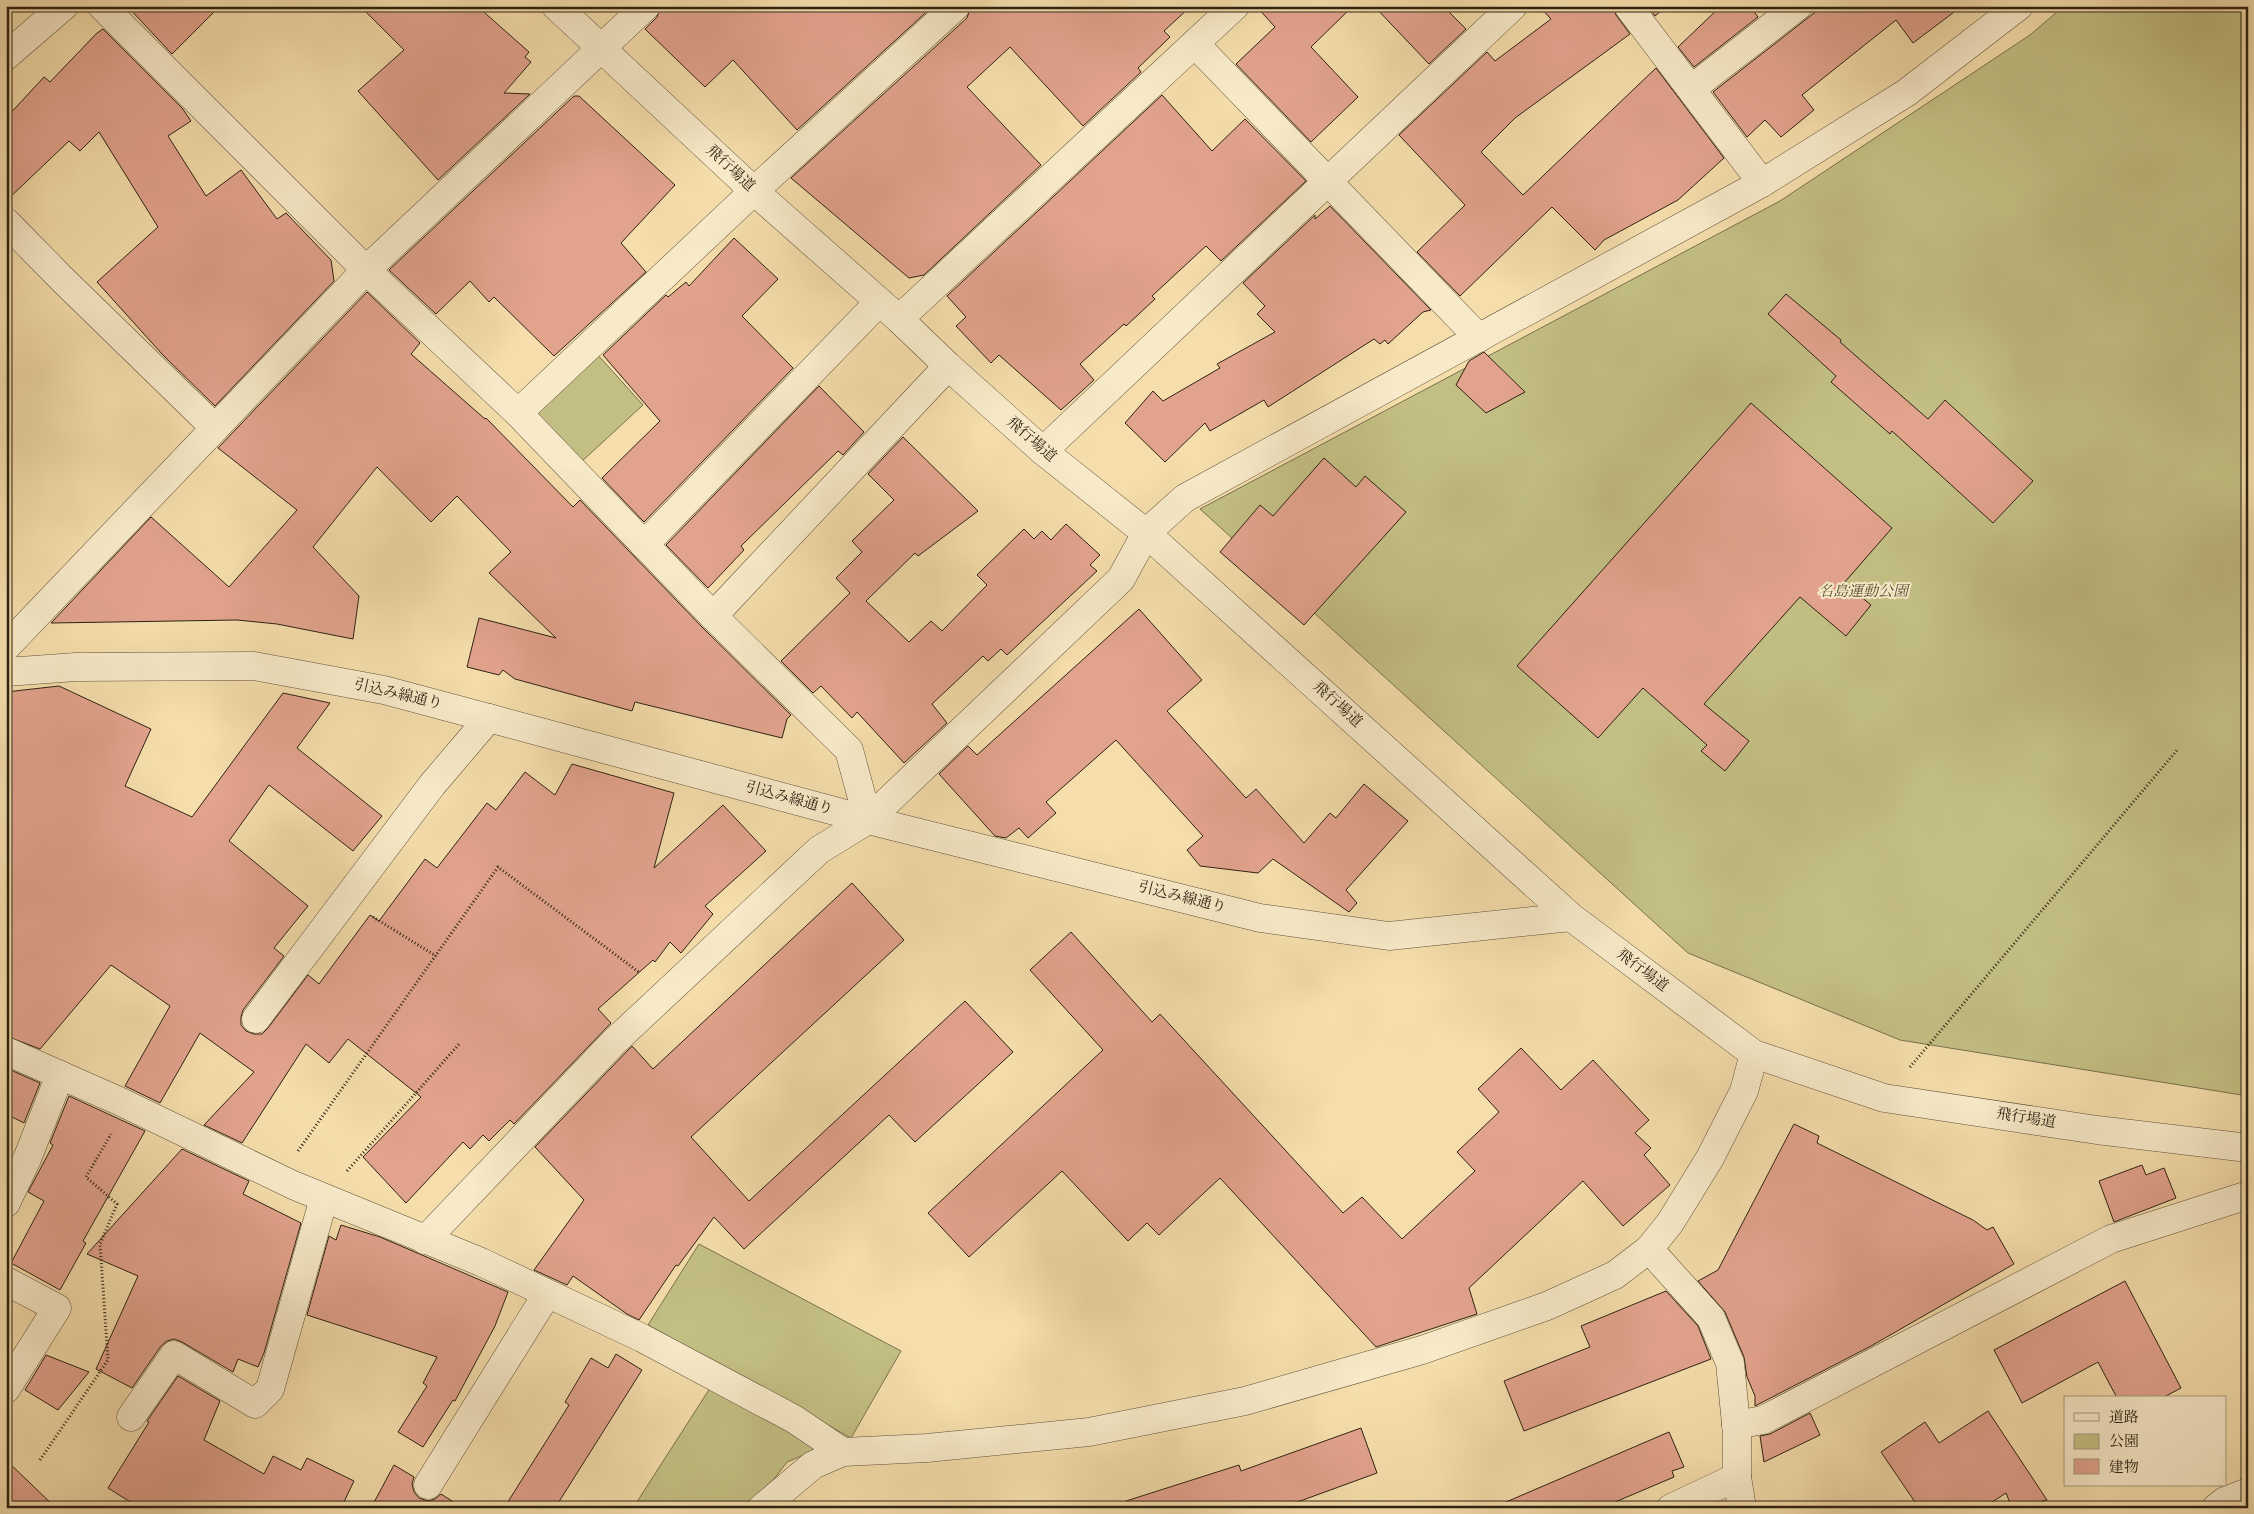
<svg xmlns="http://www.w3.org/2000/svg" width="2254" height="1514" font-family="'Old Standard TT','Noto Serif JP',serif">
<rect width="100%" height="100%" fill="#f5deac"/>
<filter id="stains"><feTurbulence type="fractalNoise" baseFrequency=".004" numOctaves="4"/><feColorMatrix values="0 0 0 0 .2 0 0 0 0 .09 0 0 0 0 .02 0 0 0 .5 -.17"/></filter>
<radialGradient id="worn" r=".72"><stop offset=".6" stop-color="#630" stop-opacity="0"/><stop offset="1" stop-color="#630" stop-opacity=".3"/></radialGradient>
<!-- green -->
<g fill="#c3bf84" stroke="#78704c">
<path d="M 2064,6 L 2248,6 L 2248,1096 L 1900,1040 L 1688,953 L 1200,509 L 1780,201 L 2030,35 Z"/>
<path d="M 597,354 L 643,405 L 579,464 L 532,414 Z"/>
<path d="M 699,1244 L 901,1351 L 851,1438 L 648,1325 Z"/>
<path d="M 714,1382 L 825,1446 L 787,1462 L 752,1508 L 633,1508 Z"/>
</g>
<!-- building -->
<g fill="#e2a38d" stroke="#2e2213">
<path d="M 127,6 L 220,6 L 172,54 Z"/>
<path d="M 360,6 L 477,6 L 529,52 L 525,57 L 531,62 L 504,93 L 530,94 L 438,180 L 358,91 L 404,50 Z"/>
<path d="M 661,6 L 933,6 L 797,130 L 733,60 L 705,87 L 645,29 L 657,17 Z"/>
<path d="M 971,6 L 1191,6 L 1164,31 L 1170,37 L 1138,68 L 1141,72 L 1083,126 L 1010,47 L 967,87 L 1041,165 L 924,275 L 909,278 L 791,178 L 967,18 Z"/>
<path d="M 1256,6 L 1353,6 L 1311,47 L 1358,97 L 1311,142 L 1236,64 L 1275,27 Z"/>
<path d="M 1374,6 L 1443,6 L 1466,29 L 1429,64 Z"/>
<path d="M 1539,6 L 1613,6 L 1616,15 L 1630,34 L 1515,118 L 1481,152 L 1523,195 L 1656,68 L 1724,158 L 1678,200 L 1604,240 L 1595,250 L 1552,207 L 1460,296 L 1417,252 L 1465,205 L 1399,135 L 1487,52 L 1495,61 L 1551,19 Z"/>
<path d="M 1648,6 L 1667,6 L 1655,16 Z"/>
<path d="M 1721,6 L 1750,6 L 1758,17 L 1694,67 L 1678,47 Z"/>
<path d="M 1823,6 L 1962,6 L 1913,43 L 1896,20 L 1802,95 L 1814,110 L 1781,137 L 1765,120 L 1747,137 L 1713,92 Z"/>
<path d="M 103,29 L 182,108 L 191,121 L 168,136 L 206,196 L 241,170 L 277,219 L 286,213 L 331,260 L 334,281 L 215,406 L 162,354 L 97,282 L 158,227 L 99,132 L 80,151 L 69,141 L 6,201 L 6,118 L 44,77 L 50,82 L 97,33 Z"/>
<path d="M 1162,95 L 1212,151 L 1245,119 L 1306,181 L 1221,261 L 1206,246 L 1152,296 L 1155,299 L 1126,326 L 1124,324 L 1080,364 L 1094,380 L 1061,410 L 999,355 L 991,363 L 956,326 L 966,317 L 947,296 Z"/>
<path d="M 574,96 L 579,96 L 675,185 L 621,243 L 646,272 L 554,356 L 494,297 L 489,302 L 470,281 L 436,314 L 389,270 Z"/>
<path d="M 1330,206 L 1431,310 L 1423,312 L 1388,344 L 1385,340 L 1380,344 L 1374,339 L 1268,407 L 1264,400 L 1210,431 L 1205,423 L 1165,462 L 1125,423 L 1153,391 L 1163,401 L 1220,368 L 1217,364 L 1275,332 L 1257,314 L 1265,306 L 1243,283 L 1315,215 L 1315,219 Z"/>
<path d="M 734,238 L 778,279 L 742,316 L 793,368 L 644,522 L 602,478 L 660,421 L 603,355 L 666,295 L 668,297 L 686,282 L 689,286 Z"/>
<path d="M 367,292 L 420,343 L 411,354 L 485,419 L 486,418 L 573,507 L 580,500 L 702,627 L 791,715 L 787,719 L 782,738 L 635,702 L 632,711 L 515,679 L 503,670 L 499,675 L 467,667 L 479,618 L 556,638 L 489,573 L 511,552 L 457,496 L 431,522 L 377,467 L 313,547 L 359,596 L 353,639 L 277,624 L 237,620 L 51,623 L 151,517 L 229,587 L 297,510 L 218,448 Z"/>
<path d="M 1786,294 L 1841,340 L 1840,342 L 1928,419 L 1945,400 L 2033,481 L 1993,523 L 1892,431 L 1890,434 L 1831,382 L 1836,376 L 1768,314 Z"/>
<path d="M 1484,352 L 1525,392 L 1486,413 L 1456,385 L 1469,361 Z"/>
<path d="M 819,386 L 864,432 L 843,455 L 838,451 L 741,546 L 744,550 L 708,588 L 666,545 Z"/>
<path d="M 1751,403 L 1892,528 L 1844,583 L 1871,605 L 1846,636 L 1800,597 L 1704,704 L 1749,741 L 1725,771 L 1701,751 L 1707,745 L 1643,688 L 1598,738 L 1517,666 Z"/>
<path d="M 903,437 L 978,511 L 918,556 L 915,553 L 866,601 L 909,642 L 931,621 L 942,631 L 987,585 L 977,575 L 1024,529 L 1034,539 L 1042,531 L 1051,540 L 1066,524 L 1100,555 L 1090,565 L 1097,571 L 1007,655 L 1001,649 L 988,661 L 983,656 L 932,704 L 947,723 L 904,763 L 857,712 L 852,718 L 821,686 L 813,693 L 781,661 L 850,593 L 836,578 L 862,552 L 852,541 L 894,500 L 868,474 Z"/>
<path d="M 1324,458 L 1356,487 L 1365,476 L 1406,512 L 1304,625 L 1220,552 L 1260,505 L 1273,516 Z"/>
<path d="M 1139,609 L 1202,680 L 1167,711 L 1246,798 L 1256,789 L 1304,843 L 1330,813 L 1336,818 L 1364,784 L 1408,821 L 1346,890 L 1357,903 L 1349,912 L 1273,859 L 1258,873 L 1200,866 L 1187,850 L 1203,836 L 1116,740 L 1046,802 L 1056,813 L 1028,838 L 1019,828 L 1006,838 L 995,836 L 939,774 L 968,746 L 977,755 Z"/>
<path d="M 59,686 L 151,729 L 125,786 L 192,817 L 283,693 L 330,703 L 297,748 L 382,816 L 353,851 L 269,785 L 229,841 L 308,906 L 274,948 L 284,956 L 243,1010 L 241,1017 L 241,1025 L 246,1031 L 254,1034 L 262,1034 L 268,1028 L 308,975 L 319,984 L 370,915 L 379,921 L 425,859 L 437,868 L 487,803 L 496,810 L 525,772 L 555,795 L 572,764 L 674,793 L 654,868 L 723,805 L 766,851 L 705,906 L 713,914 L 681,953 L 670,942 L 655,962 L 653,960 L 598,1009 L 611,1023 L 514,1124 L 510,1120 L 489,1141 L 483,1135 L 470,1149 L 463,1142 L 406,1203 L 363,1157 L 421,1097 L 348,1039 L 329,1063 L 306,1044 L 242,1143 L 204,1125 L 254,1072 L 200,1033 L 160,1103 L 125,1086 L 170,1006 L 111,965 L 40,1049 L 6,1036 L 6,692 Z"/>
<path d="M 852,883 L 904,940 L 691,1137 L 749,1201 L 965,1001 L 1013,1052 L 915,1142 L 889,1115 L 744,1249 L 714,1217 L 678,1266 L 676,1265 L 639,1320 L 627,1314 L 573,1276 L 567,1285 L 534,1270 L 584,1200 L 535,1147 L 632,1046 L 653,1069 Z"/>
<path d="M 1071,932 L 1152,1022 L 1160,1014 L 1343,1213 L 1362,1197 L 1402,1239 L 1475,1171 L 1457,1152 L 1499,1112 L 1478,1089 L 1521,1048 L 1561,1090 L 1593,1060 L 1649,1120 L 1635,1133 L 1651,1148 L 1644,1155 L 1670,1185 L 1623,1226 L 1583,1181 L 1469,1288 L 1477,1314 L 1376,1347 L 1220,1178 L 1159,1235 L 1147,1223 L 1128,1241 L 1062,1171 L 969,1257 L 928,1213 L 1103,1050 L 1030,970 Z"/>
<path d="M 6,1068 L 40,1083 L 24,1123 L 6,1114 Z"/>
<path d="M 69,1096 L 145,1131 L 83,1241 L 86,1243 L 60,1290 L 11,1263 L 44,1201 L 28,1192 L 53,1145 L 50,1143 Z"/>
<path d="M 1794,1124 L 1819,1136 L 1817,1143 L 1973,1220 L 1987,1230 L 1993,1227 L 2014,1264 L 1871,1346 L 1755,1406 L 1755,1396 L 1747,1377 L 1744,1357 L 1725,1312 L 1698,1281 L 1718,1270 Z"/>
<path d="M 182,1149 L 249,1181 L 243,1194 L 301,1223 L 264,1353 L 258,1367 L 238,1359 L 233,1372 L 182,1342 L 174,1339 L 167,1341 L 161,1346 L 132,1388 L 96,1369 L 138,1276 L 87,1254 Z"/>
<path d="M 2142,1165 L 2146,1175 L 2164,1168 L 2176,1198 L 2114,1222 L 2099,1181 Z"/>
<path d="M 341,1225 L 380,1237 L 508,1292 L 495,1326 L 455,1401 L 453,1400 L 423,1447 L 398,1432 L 427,1386 L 423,1383 L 437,1357 L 307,1315 L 329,1236 L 336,1240 Z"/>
<path d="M 2125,1281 L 2181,1388 L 2162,1398 L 2117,1398 L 2098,1362 L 2022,1403 L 1994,1350 Z"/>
<path d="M 1666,1291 L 1698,1326 L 1711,1359 L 1524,1431 L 1504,1381 L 1590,1347 L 1581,1326 Z"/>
<path d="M 616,1354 L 642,1370 L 555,1508 L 504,1508 L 569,1405 L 565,1402 L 591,1358 L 608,1368 Z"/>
<path d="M 46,1355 L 89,1372 L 58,1410 L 25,1390 Z"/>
<path d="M 178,1376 L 220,1401 L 204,1440 L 264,1474 L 273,1456 L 301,1470 L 307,1458 L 354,1481 L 341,1508 L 140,1508 L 108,1488 L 149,1422 L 147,1421 Z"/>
<path d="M 1988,1411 L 2047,1500 L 2042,1501 L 2044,1508 L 2012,1508 L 2006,1493 L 1983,1508 L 1919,1508 L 1881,1452 L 1925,1422 L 1939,1443 Z"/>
<path d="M 1810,1413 L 1820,1435 L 1764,1462 L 1760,1436 L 1770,1434 Z"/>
<path d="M 1361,1428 L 1377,1473 L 1281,1508 L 1127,1508 L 1126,1501 L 1239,1465 L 1241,1471 Z"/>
<path d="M 1669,1432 L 1684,1467 L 1672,1471 L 1674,1477 L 1601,1508 L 1492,1508 Z"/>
<path d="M 6,1460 L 56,1508 L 6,1508 Z"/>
<path d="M 394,1465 L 414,1477 L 412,1484 L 414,1492 L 419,1498 L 428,1501 L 435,1499 L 441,1494 L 463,1508 L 371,1508 Z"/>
</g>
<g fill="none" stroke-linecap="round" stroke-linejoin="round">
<defs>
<g id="minor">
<path d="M 102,6 L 366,270 L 518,413 L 713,616 L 849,750 L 868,820"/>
<path d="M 556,6 L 754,191 L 899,319 L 948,366 L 1043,451 L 1146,533 L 1571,917 L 1754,1054 L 1884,1098 L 2097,1130 L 2248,1148"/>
<path d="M 1628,6 L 1762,183"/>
<path d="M 1195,44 L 1479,338"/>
<path d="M 6,56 L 64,6"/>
<path d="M 1691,89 L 1798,6"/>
<path d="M 6,222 L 63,280 L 215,428"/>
<path d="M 899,319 L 1235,6"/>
<path d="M 518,413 L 754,191 L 956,6"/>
<path d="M 1043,451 L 1513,6"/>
<path d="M 644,545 L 879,302"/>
<path d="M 713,616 L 948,366"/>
<path d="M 6,647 L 366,270 L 646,6"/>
<path d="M 6,672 L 76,667 L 254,666 L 384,690 L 868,820 L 1260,918 L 1389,936 L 1571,917"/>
<path d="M 256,1019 L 432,785 L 489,718"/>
<path d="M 6,1051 L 119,1101 L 293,1185 L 481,1262 L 642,1338 L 794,1419 L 843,1452"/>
<path d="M 6,1203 L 27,1159 L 60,1075"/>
<path d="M 425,1240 L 614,1042 L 819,850 L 868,820 L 1121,579 L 1146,533 L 1185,498 L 1762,183 L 1906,93 L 2019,6"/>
<path d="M 1649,1249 L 1711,1318 L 1730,1363 L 1737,1434 L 1737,1477 L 1671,1508"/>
<path d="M 6,1281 L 57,1308 L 6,1389"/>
<path d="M 131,1417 L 174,1355 L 255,1404 L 270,1389 L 324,1198"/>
<path d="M 1736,1425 L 1763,1420 L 2111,1239 L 2248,1195"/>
<path d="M 1737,1477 L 1742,1508"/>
<path d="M 428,1485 L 547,1294"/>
<path d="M 762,1508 L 813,1465 L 843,1452 L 927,1448 L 1089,1432 L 1245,1401 L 1422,1350 L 1547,1306 L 1615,1275 L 1649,1249 L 1670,1223 L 1710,1158 L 1744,1091 L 1754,1054"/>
<path d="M 2216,1508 L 2225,1501 L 2248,1492"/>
</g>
</defs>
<!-- minor casing -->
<use href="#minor" stroke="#605139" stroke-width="29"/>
<!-- path -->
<g stroke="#2e2213" stroke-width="3" stroke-dasharray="1 2.5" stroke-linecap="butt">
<path d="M 373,917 L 436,956"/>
<path d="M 1910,1067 L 2178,749"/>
<path d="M 298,1151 L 498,867 L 640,973"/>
<path d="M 347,1171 L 460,1043"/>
<path d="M 40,1460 L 108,1360 L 100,1244 L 117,1204 L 86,1177 L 111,1134"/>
</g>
<!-- minor -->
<use href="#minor" stroke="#f8eac9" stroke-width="28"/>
</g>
<g text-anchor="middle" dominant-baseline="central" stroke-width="4" stroke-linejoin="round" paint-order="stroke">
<!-- street labels -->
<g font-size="15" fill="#2e2213" stroke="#f8eac9">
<text transform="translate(730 169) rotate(43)">飛行場道</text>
<text transform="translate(1031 440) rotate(41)">飛行場道</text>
<text transform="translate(398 695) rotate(13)">引込み線通り</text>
<text transform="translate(1337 705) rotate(42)">飛行場道</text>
<text transform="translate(789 799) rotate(15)">引込み線通り</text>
<text transform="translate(1182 898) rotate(14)">引込み線通り</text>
<text transform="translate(1642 971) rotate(37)">飛行場道</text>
<text transform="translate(2026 1119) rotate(9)">飛行場道</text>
</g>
<!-- park labels -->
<g font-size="15" font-style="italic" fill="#5b5135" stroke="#f8eac9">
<text x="1863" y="592">名島運動公園</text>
</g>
</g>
<!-- margin -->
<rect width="2254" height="1514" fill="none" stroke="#f5deac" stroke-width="25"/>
<rect x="8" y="8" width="2239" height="1499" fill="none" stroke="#2e2213" stroke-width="2.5"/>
<rect x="12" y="12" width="2229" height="1489" fill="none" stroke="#2e2213"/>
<!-- legend -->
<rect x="2064" y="1396" width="162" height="90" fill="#f8eac9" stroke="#a79a80"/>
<rect x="2074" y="1413" width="25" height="8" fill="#f8eac9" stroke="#a79a80"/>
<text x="2109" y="1422" font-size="15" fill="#2e2213">道路</text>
<rect x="2074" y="1434" width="25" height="15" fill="#c3bf84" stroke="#a79a80"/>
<text x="2109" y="1446" font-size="15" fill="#2e2213">公園</text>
<rect x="2074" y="1459" width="25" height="15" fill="#e2a38d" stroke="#a79a80"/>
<text x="2109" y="1472" font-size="15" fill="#2e2213">建物</text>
<rect width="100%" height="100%" filter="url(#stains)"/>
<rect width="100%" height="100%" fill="url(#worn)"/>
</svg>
